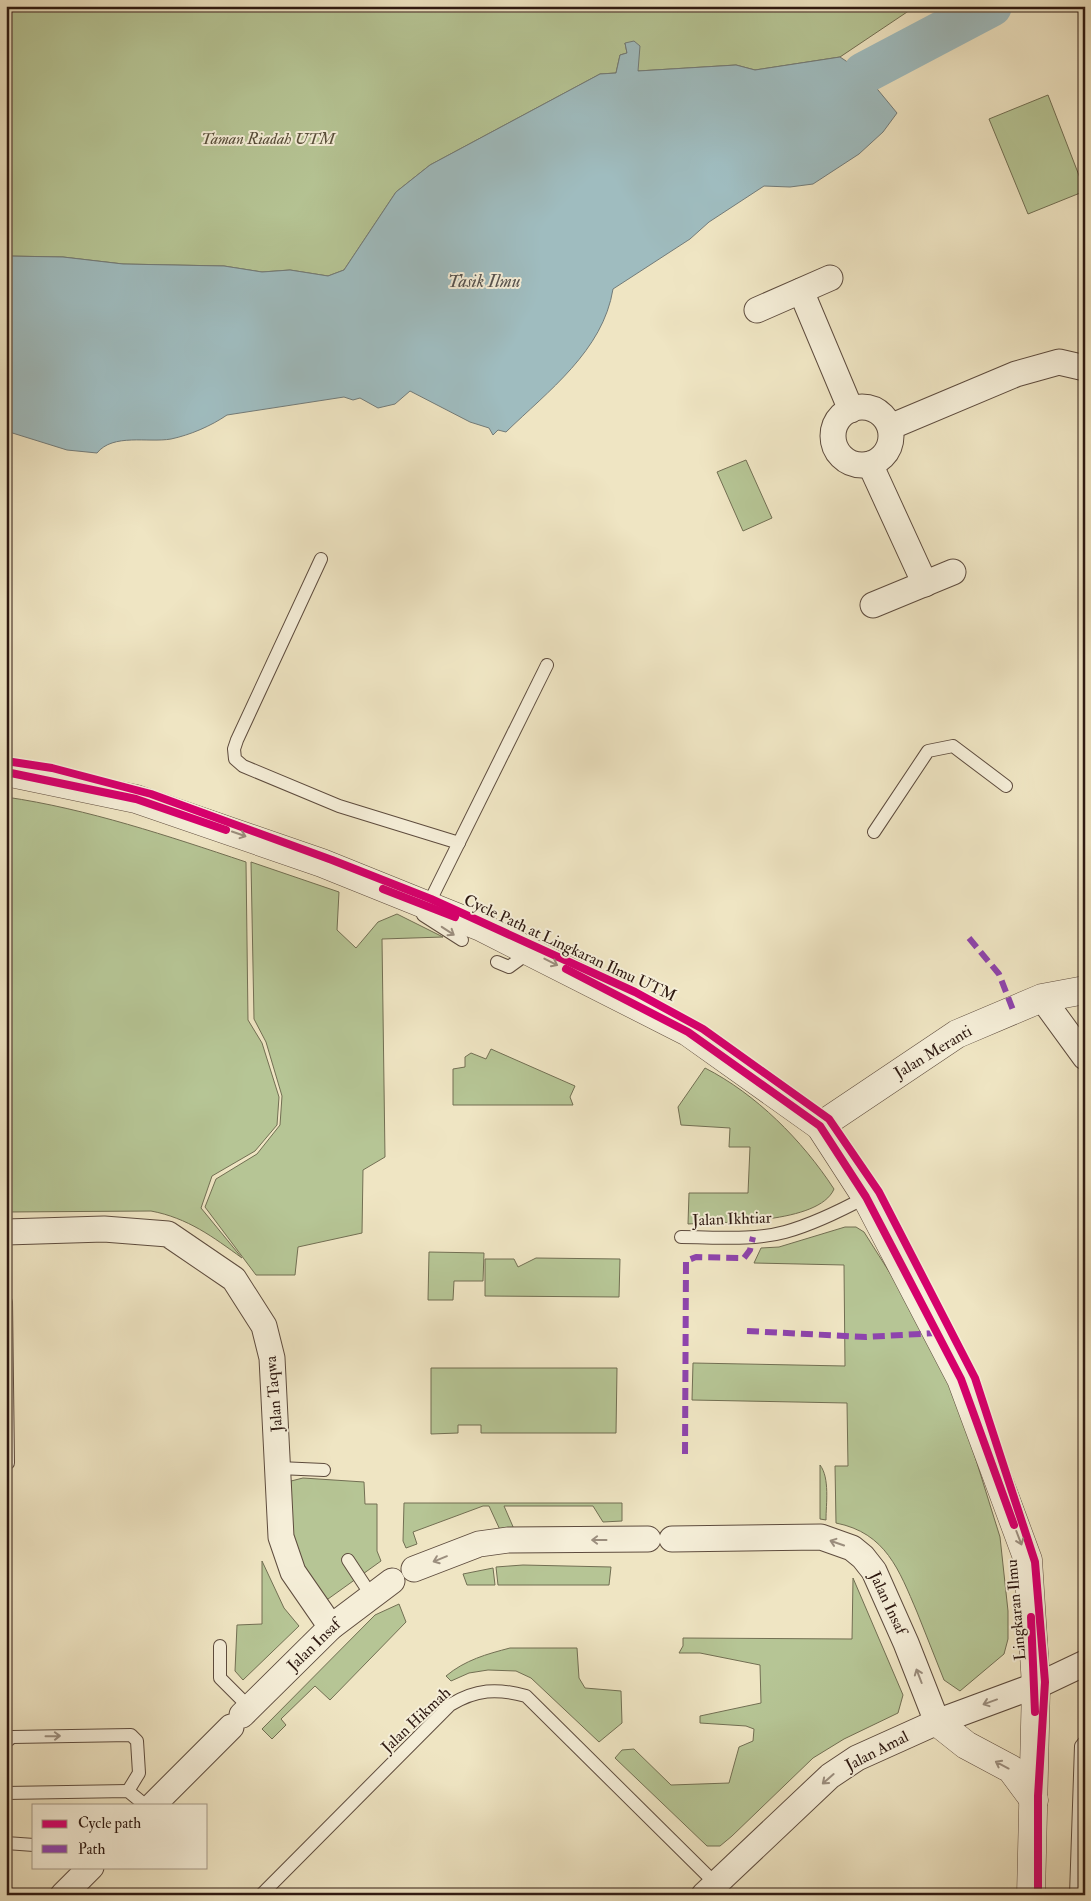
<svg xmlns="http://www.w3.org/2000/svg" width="1091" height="1901" font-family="'IM FELL Double Pica',serif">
<rect width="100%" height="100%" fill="#efe5c3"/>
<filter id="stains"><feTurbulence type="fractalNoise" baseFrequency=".004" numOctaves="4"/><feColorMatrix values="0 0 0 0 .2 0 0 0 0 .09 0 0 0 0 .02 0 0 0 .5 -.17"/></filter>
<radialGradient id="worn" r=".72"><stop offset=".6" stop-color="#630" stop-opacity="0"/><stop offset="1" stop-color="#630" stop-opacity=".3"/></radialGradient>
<!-- green -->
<g fill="#b6c595" stroke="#726f53">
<path d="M 6,6 L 916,6 L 840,57 L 755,70 L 736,65 L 638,71 L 625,43 L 627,53 L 620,55 L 616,73 L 600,74 L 430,165 L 396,192 L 344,270 L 328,276 L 290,270 L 262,272 L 224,266 L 123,264 L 63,257 L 6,256 Z"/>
<path d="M 1048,95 L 1085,191 L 1028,214 L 989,119 Z"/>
<path d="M 746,460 L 772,518 L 743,531 L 717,472 Z"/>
<path d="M 6,797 C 88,809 168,836 246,862 L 248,1020 L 262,1043 L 279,1097 L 277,1125 L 255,1151 L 212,1176 L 201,1208 L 242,1258 C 213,1237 188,1218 151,1211 L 6,1212 Z"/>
<path d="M 251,862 L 339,892 L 337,930 L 356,948 L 378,922 L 397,914 L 443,937 L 382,939 L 385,1157 L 363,1170 L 362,1233 L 298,1247 L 295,1275 L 256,1275 L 205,1207 L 216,1179 L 257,1154 L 280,1125 L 282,1096 L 266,1042 L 254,1019 Z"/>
<path d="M 491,1049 L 575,1086 L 570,1097 L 573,1105 L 453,1105 L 453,1069 L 465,1067 L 465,1057 L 471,1053 L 486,1059 Z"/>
<path d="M 705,1068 C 756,1094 802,1140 834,1189 C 819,1224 722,1222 688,1224 L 689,1193 L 748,1193 L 750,1147 L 729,1147 L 730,1128 L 681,1125 L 678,1107 Z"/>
<path d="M 845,1227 L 856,1227 L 864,1232 L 933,1341 L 972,1447 L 1000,1537 L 1008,1611 L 1008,1639 L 1004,1654 L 960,1691 L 944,1680 C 935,1657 926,1635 917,1612 C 899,1570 886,1533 836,1523 L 835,1466 L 848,1466 L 847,1403 L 692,1400 L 693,1363 L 845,1366 L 844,1265 L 754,1263 L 761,1248 L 779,1247 Z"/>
<path d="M 429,1252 L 484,1253 L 483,1281 L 454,1281 L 453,1300 L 428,1300 Z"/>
<path d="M 536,1258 L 620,1259 L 619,1297 L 485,1296 L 485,1259 L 514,1259 L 518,1267 Z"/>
<path d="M 431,1368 L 617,1368 L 616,1433 L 481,1433 L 481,1425 L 458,1425 L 458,1433 L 431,1434 Z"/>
<path d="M 820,1465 C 830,1478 826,1504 826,1520 L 820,1519 Z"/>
<path d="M 303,1478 L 364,1482 L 365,1504 L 377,1504 L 377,1551 L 381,1561 L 328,1599 L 324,1599 L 310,1583 L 289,1531 L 291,1481 Z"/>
<path d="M 404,1503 L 622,1503 L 622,1521 L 603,1522 L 593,1506 L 504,1506 L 514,1529 L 501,1532 L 489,1506 L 483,1506 L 413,1532 L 417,1544 L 406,1548 L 403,1541 Z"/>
<path d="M 262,1561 L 284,1608 L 299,1626 L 243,1680 L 235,1671 L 237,1625 L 262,1624 Z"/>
<path d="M 523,1565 L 611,1567 L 609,1585 L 498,1585 L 496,1567 Z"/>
<path d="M 493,1568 L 495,1585 L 467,1585 L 463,1574 Z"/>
<path d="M 853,1578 L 903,1695 L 898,1713 L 844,1739 L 813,1758 L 732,1836 L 720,1846 L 707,1846 L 615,1758 L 622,1750 L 634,1749 L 671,1785 L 729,1783 L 739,1747 L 753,1741 L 754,1729 L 746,1726 L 700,1723 L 700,1716 L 761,1703 L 760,1665 L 700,1653 L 679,1653 L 683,1646 L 683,1638 L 852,1639 Z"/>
<path d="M 399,1604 L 406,1622 L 330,1700 L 315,1686 L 281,1719 L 286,1725 L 272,1739 L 262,1729 L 375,1615 Z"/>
<path d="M 510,1648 L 577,1648 L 579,1678 L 585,1688 L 621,1691 L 622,1723 L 599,1742 L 531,1678 L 516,1671 L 488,1670 L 469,1673 L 451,1681 L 446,1676 C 465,1660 487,1654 510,1648 Z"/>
</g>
<!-- water -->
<path fill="#9fbcbf" stroke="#727b79" d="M 634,41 L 640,46 L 638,71 L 736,65 L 755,70 L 840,57 L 864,73 L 897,113 L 883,132 L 859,154 L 813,184 L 790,187 L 764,186 L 709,222 L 690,239 L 613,289 C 603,351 548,391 506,432 L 498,430 L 493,435 L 489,428 L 470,422 L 410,391 L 395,404 L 378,408 L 360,398 L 353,400 L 344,397 L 227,415 C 211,426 190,435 171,439 C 148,443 113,433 97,453 L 67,450 L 6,431 L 6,256 L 63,257 L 123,264 L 224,266 L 262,272 L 290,270 L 328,276 L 344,270 L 396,192 L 430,165 L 600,74 L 616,73 L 620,55 L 627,53 L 625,43 Z"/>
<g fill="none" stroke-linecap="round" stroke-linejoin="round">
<!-- river -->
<path stroke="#9fbcbf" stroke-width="42" d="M 864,73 L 991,6"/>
<defs>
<g id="service">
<path d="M 321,559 L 237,740 L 234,749 L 235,759 L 243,766 L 339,806 L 459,843"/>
<path d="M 874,832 L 928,751 L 953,746 L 1006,786"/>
<path d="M 427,907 L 547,665"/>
<path d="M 423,915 L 462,940"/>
<path d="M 497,962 L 509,967 L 520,959 L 526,949"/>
<path d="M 681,1237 C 715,1237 752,1241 785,1232 C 814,1224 840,1211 866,1197"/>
<path d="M 6,1302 L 8,1463"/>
<path d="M 279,1468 L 324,1470"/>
<path d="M 348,1560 L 371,1595"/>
<path d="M 220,1646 L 220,1678 L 250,1708"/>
<path d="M 6,1742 L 12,1737 L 131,1735 L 137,1741 L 139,1773 L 128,1791"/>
<path d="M 6,1793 L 128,1791 L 145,1805"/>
<path d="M 6,1843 L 34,1845"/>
<path d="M 261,1895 L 450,1705 C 476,1689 497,1688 526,1696 L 716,1884"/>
<path d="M 1076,1895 L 1081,1746 L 1085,1741"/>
</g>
<g id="minor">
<path d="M 801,291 L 851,410"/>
<path d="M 757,310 L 830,278"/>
<circle cx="862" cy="436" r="29"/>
<path d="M 890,427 L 1016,374 L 1059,362 L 1085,368"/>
<path d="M 870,464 L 925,584"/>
<path d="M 873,605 L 953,572"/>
<path d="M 1042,998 L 1085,1057"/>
<path d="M 6,1232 L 104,1229 L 168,1234 L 234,1279 L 264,1326 L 272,1358 L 281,1537 L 293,1572 L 331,1627"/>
<path d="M 672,1539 L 821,1537 L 852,1548 L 863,1557 L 874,1571 L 906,1643 L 937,1722"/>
<path d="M 414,1569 L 479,1544 L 508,1540 L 648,1539"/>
<path d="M 242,1715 L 331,1627 L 392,1581"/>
<path d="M 153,1805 L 231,1727"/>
<path d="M 63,1895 L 91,1867"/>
<path d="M 704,1895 L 830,1776 L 857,1758 L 937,1722 L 1045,1682 L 1085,1663"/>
</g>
<g id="tertiary">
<path d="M 6,772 L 136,799 L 322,863 L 481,927 L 688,1032 L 820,1126 L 866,1197 L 961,1379 L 1028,1560 L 1036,1685 L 1031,1895"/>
<path d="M 820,1126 L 957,1034 L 1042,998 L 1085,990"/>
<path d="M 937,1722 L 966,1745 L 1011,1769 L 1034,1800"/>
</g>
</defs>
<!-- service casing -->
<use href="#service" stroke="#5e4c3e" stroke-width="14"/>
<!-- minor casing -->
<use href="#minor" stroke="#5e4c3e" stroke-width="27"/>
<!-- tertiary casing -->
<use href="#tertiary" stroke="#5e4c3e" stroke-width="29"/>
<!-- service -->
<use href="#service" stroke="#f5eed8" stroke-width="12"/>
<!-- minor -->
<use href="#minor" stroke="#f5eed8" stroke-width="25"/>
<!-- tertiary -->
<use href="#tertiary" stroke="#f5eed8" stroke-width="28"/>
<!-- quiet -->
<g stroke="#8e44ad" stroke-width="6" stroke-dasharray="12 6" stroke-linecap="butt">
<path d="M 969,938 L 999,974 L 1013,1010"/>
<path d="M 747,1331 L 866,1337 L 937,1333"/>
<path d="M 685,1454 L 686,1261 L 696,1257 L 744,1258 L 750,1250 L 753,1237"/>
</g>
<defs>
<g id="cycleway">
<path d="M 6,761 L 52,768 L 151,794 L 332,860 L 431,899 L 635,992 L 703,1029 L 829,1119 L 879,1192 L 975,1378 L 1035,1562 L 1045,1682 L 1038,1796 L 1038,1895"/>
<path d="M 6,772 L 136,799 L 226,830"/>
<path d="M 383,889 L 455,917"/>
<path d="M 566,969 L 688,1032 L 820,1126 L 866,1197 L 961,1379 L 1014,1525"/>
<path d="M 1031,1617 L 1035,1712"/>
</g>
</defs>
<!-- cycleway casing -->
<use href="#cycleway" stroke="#f5eed8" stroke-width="11"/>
<!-- cycleway -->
<use href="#cycleway" stroke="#d6006c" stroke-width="8"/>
</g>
<!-- one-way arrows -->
<defs><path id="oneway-shaft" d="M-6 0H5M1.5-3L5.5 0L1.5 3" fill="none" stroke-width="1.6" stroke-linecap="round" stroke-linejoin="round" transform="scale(1.25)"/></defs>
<g stroke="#9b8e7e">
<use href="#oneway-shaft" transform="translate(239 834) rotate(19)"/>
<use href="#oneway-shaft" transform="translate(448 931) rotate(33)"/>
<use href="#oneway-shaft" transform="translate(551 962) rotate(27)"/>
<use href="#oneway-shaft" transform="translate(1019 1538) rotate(69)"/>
<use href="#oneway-shaft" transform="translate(599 1540) rotate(180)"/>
<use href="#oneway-shaft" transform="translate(837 1543) rotate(-161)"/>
<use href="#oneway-shaft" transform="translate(440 1559) rotate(158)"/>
<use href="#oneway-shaft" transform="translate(919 1676) rotate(-111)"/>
<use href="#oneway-shaft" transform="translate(990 1702) rotate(160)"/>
<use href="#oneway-shaft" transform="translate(53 1736) rotate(-1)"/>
<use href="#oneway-shaft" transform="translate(1002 1765) rotate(-152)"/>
<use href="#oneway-shaft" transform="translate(828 1779) rotate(139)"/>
</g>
<g text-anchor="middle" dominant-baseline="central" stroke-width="4" stroke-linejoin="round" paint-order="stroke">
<!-- park labels -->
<g font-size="16" font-style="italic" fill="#574d39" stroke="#f5eed8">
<text x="268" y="139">Taman Riadah UTM</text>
</g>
<!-- street labels -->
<g font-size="16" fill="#2e1911" stroke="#f5eed8">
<text transform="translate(570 948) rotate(25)">Cycle Path at Lingkaran Ilmu UTM</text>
<text transform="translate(933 1052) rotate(-31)">Jalan Meranti</text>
<text transform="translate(732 1219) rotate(-2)">Jalan Ikhtiar</text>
<text transform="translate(274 1394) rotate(-95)">Jalan Taqwa</text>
<text transform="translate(888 1603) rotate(65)">Jalan Insaf</text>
<text transform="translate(1016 1610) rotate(-95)">Lingkaran Ilmu</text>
<text transform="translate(314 1645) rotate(-44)">Jalan Insaf</text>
<text transform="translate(416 1720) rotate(-43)">Jalan Hikmah</text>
<text transform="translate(877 1751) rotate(-27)">Jalan Amal</text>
</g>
<!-- water labels -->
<g font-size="18" font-style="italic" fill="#56524e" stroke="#f5eed8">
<text x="484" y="281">Tasik Ilmu</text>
</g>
</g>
<!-- margin -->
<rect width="1091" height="1901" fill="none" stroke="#efe5c3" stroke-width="25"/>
<rect x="8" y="8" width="1076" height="1886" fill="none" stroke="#2e1911" stroke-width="2.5"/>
<rect x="12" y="12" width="1066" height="1876" fill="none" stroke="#2e1911"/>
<!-- legend -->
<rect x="32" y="1804" width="175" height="65" fill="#f5eed8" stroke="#a59988"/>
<rect x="42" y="1820" width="25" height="8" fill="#d6006c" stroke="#a59988"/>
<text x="78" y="1828" font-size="15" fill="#2e1911">Cycle path</text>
<rect x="42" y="1845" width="25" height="8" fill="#8e44ad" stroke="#a59988"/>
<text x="78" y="1854" font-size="15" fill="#2e1911">Path</text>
<rect width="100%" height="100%" filter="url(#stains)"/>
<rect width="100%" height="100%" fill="url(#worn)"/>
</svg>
